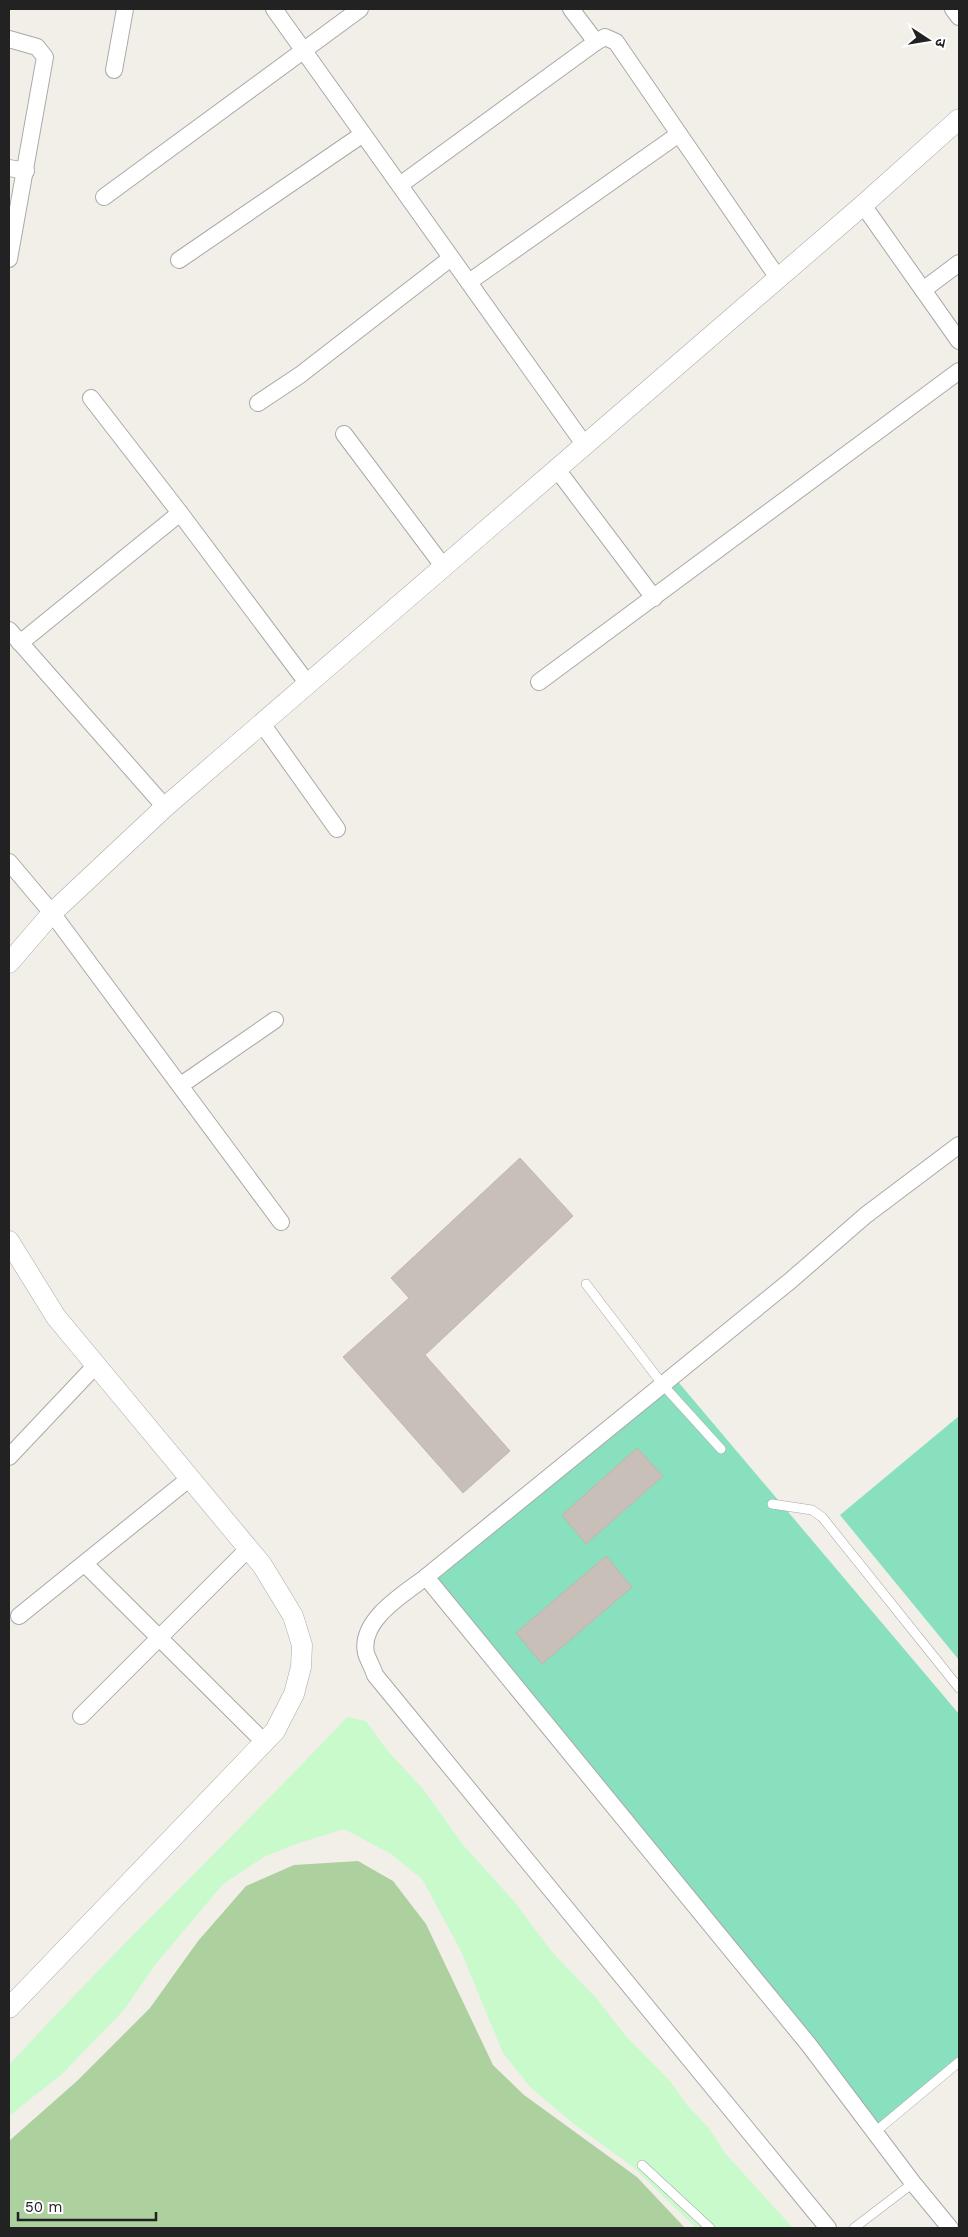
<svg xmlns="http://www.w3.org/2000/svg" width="968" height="2237" font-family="'Work Sans','Noto Sans Devanagari',sans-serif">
<rect width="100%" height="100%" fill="#f2efe9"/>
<!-- forest -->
<path fill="#add19e" d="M 358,1861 L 393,1881 L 426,1924 L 493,2065 L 524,2095 L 637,2177 L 685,2228 L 9,2228 L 9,2141 L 77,2081 L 150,2008 L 198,1941 L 246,1886 L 294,1865 Z"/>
<!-- park -->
<path fill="#c8facc" d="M 347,1717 L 366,1721 L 386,1749 L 423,1789 L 464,1846 L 513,1900 L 553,1953 L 597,1999 L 625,2035 L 670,2081 L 687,2105 L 709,2128 L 725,2153 L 793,2228 L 696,2228 L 633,2167 L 574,2124 L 531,2088 L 503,2053 L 460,1949 L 422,1879 L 391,1854 L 344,1829 L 296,1844 L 264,1857 L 223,1884 L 155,1965 L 124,2010 L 62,2074 L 9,2116 L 9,2065 C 118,1946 236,1835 347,1717 Z"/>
<!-- pitch -->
<g fill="#88e0be">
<path d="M 674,1377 L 959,1714 L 959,2061 L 882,2128 L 426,1589 Z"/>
<path d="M 959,1416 L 959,1660 L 840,1515 Z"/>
</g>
<!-- building -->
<g fill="#c7bfb8" stroke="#c4b6ab">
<path d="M 520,1158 L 573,1216 L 425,1355 L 510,1451 L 463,1493 L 343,1357 L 409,1298 L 391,1278 Z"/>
<path d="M 637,1448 L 663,1476 L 586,1544 L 562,1515 Z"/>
<path d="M 606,1556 L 632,1587 L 542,1664 L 516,1633 Z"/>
</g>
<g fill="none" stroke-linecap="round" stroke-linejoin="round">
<defs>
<g id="service">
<path d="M 586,1284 L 663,1385 L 721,1449"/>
<path d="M 772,1504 L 812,1510 L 822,1517 L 959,1688"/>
<path d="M 875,2132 L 959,2062"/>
<path d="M 642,2165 L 710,2228"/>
<path d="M 854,2228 L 913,2183"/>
</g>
<g id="minor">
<path d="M 274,9 L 584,444"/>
<path d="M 571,9 L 596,42"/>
<path d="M 953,9 L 959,17"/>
<path d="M 9,39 L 37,47 L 45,57 L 9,259"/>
<path d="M 114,70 L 125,9"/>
<path d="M 679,134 L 778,278"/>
<path d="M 9,168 L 26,171"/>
<path d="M 400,185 L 596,42 L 605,37 L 616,42 L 679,134 L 469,282"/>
<path d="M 104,197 L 360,9"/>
<path d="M 863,205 L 959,341"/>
<path d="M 179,260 L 363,134"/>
<path d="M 923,290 L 959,263"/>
<path d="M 91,398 L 180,513 L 308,684"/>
<path d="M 258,403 L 300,375 L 451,258"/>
<path d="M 344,434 L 443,566"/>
<path d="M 556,468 L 654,598"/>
<path d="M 9,630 L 165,807"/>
<path d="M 20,643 L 180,513"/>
<path d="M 539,682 L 959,371"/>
<path d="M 263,725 L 337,829"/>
<path d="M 9,862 L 52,913 L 281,1222"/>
<path d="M 181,1085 L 275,1020"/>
<path d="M 9,1457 L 96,1365"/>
<path d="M 85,1564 L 264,1742"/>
<path d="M 426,1577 L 809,2045 L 913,2183 L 950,2228"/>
<path d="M 19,1616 L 190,1478"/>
<path d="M 81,1716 L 248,1549"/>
<path d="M 828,2228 L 375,1675 C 373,1668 368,1660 366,1653 C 359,1620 404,1594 426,1577 L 790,1281 L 866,1215 L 959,1145"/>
</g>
<g id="tertiary">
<path d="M 9,963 L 52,913 L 165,807 L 863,205 L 959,119"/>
<path d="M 9,1241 L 56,1317 L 262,1565 L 293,1616 L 302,1645 L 301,1667 L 294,1694 L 275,1731 L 9,2008"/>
</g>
</defs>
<!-- service casing -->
<use href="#service" stroke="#a9a9a9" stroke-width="10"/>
<!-- minor casing -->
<use href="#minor" stroke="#a9a9a9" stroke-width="18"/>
<!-- tertiary casing -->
<use href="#tertiary" stroke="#a9a9a9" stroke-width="21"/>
<!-- service -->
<use href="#service" stroke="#fff" stroke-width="9"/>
<!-- minor -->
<use href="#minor" stroke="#fff" stroke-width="16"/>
<!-- tertiary -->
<use href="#tertiary" stroke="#fff" stroke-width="20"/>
</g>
<!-- border -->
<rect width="968" height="2237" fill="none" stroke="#222222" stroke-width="20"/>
<!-- north arrow -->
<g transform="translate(928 40) rotate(102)" stroke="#ffffff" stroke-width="4" paint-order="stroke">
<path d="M0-4L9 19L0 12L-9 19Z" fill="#222222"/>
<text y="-8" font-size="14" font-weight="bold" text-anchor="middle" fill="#222222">उ</text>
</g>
<!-- scale -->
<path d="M18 2212v8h138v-8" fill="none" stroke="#222222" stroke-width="2.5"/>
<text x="25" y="2212" font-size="15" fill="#222222" stroke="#ffffff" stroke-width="4" paint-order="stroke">50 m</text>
</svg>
